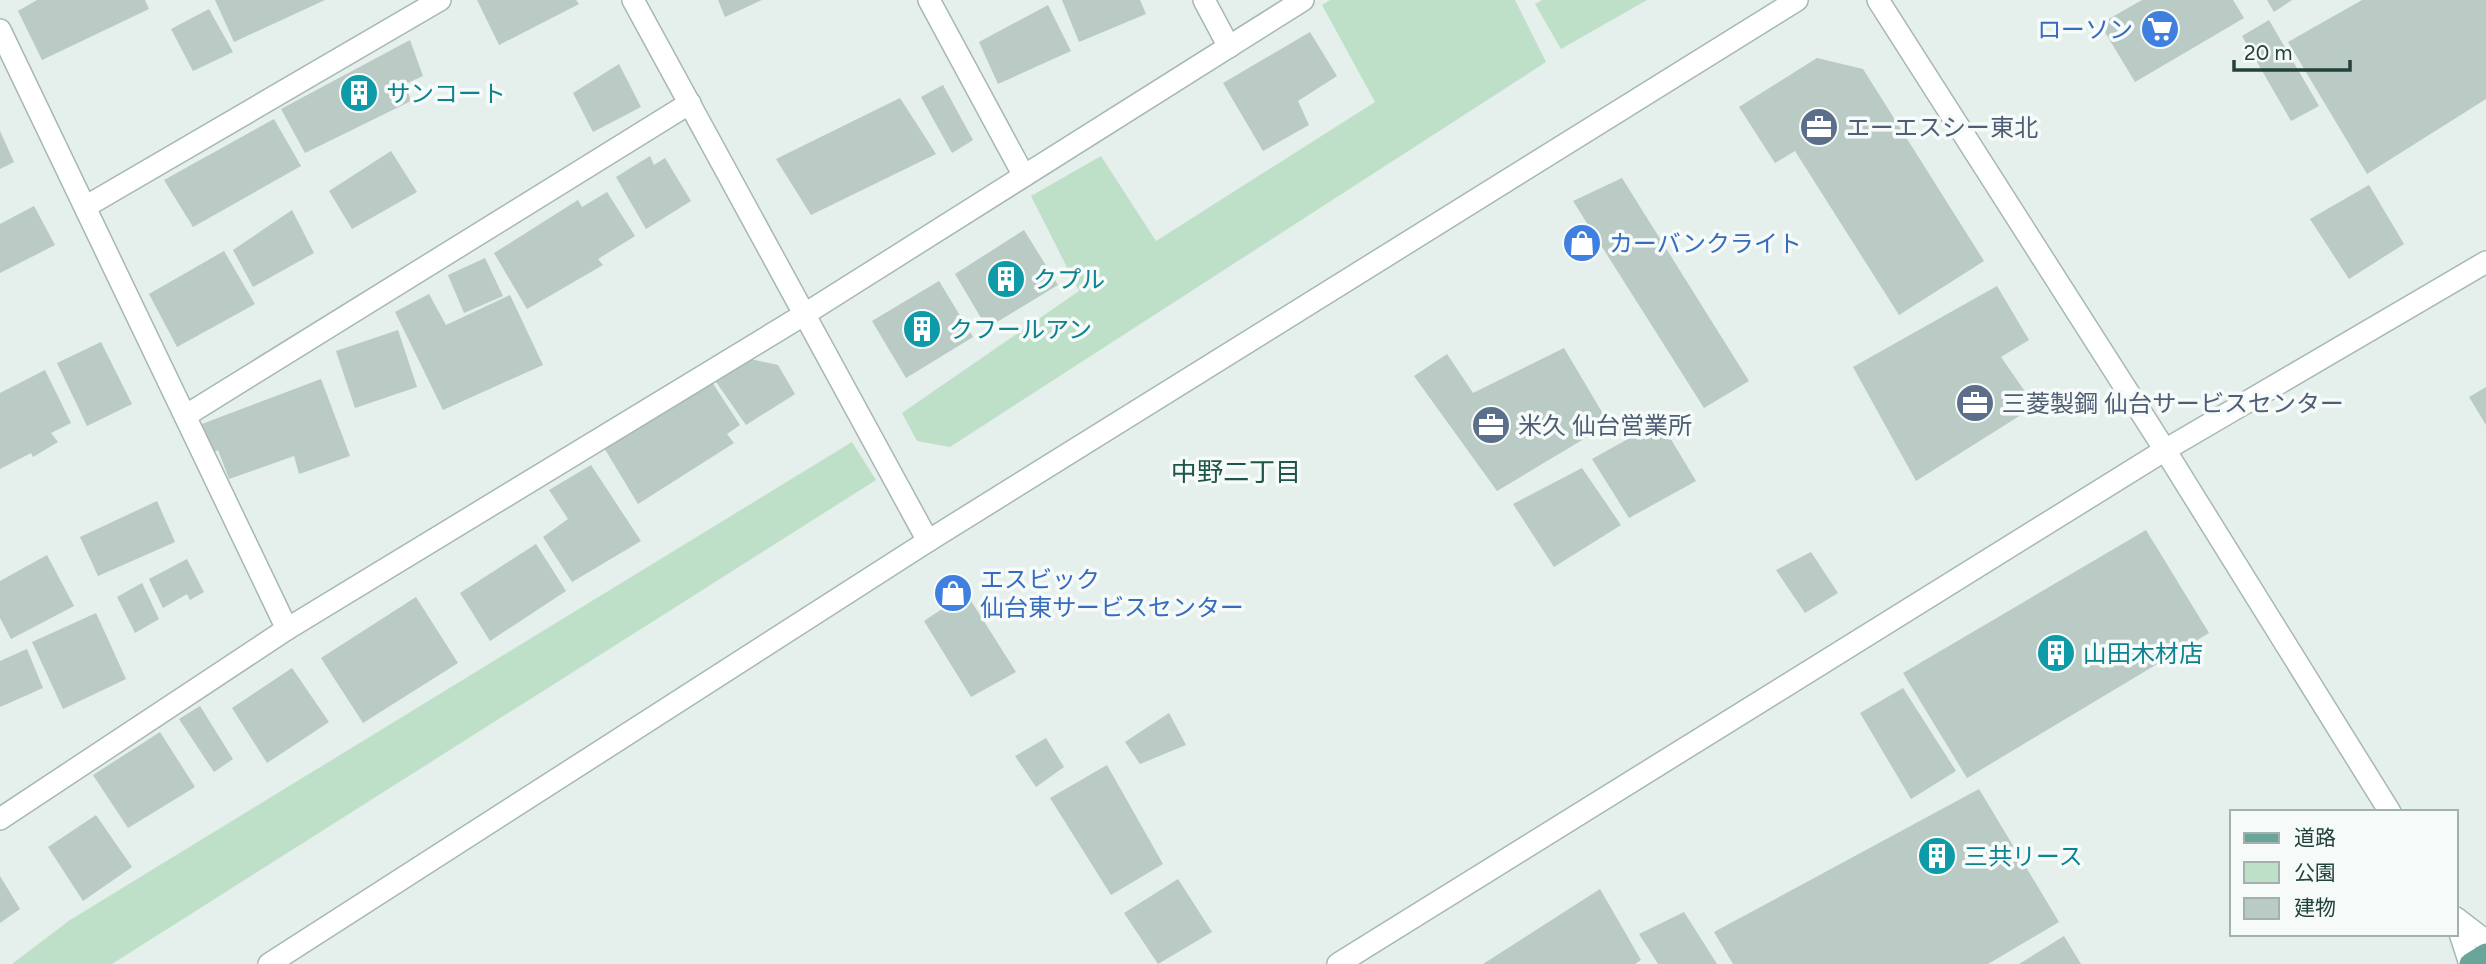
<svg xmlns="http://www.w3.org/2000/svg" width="2486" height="964" font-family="Figtree,'Noto Sans JP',sans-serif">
<rect width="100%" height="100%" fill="#e5efeb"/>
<!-- green -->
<g fill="#bee0c9">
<path d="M 1330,0 L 1515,0 L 1546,62 L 950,447 L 917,441 L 902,413 L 1079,291 L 1031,196 L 1101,156 L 1156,241 L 1375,102 L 1322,5 Z"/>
<path d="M 1542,0 L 1647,0 L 1561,49 L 1535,4 Z"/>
<path d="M 852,442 L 876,480 L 112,964 L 12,964 L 70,920 Z"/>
</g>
<!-- building -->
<g fill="#bacac4">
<path d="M 37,0 L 145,0 L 149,9 L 42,60 L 18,11 Z"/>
<path d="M 215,0 L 325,0 L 234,42 Z"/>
<path d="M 477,0 L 576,0 L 579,4 L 499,45 Z"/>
<path d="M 718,0 L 762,0 L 725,17 Z"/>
<path d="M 1062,0 L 1140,0 L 1146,14 L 1079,42 Z"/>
<path d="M 2142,0 L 2233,0 L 2244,18 L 2135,82 L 2100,24 Z"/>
<path d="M 2267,0 L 2292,0 L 2274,12 Z"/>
<path d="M 2362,0 L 2486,0 L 2486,99 L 2367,174 L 2288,42 Z"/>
<path d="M 1048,5 L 1071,51 L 998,84 L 979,42 Z"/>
<path d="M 209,9 L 233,52 L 193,71 L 171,29 Z"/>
<path d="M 2269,20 L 2319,106 L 2291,121 L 2242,36 Z"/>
<path d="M 1310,32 L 1337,76 L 1298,101 L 1309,125 L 1263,151 L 1223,83 Z"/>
<path d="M 410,40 L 423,76 L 405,84 L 411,101 L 305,153 L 281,109 Z"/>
<path d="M 1817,58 L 1863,69 L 1984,261 L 1899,315 L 1795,151 L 1775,163 L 1739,107 Z"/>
<path d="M 619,64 L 641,107 L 593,132 L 573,93 Z"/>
<path d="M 943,85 L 973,140 L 952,153 L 921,97 Z"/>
<path d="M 900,98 L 936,154 L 811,215 L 776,159 Z"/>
<path d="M 274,119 L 301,166 L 193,227 L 164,180 Z"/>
<path d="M 0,131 L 14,162 L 0,169 Z"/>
<path d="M 391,151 L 417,192 L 352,229 L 329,191 Z"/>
<path d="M 650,156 L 654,165 L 665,158 L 691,201 L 646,229 L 616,177 Z"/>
<path d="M 1622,178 L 1749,381 L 1704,408 L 1573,201 Z"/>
<path d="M 2369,185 L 2404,244 L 2349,279 L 2310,219 Z"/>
<path d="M 607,192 L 635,236 L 598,259 L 603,265 L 527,309 L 494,253 L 578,200 L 582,207 Z"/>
<path d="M 34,206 L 55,245 L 0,273 L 0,224 Z"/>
<path d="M 292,210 L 314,253 L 253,287 L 233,250 Z"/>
<path d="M 1024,230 L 1058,285 L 987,328 L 955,274 Z"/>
<path d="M 224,251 L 255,304 L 177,347 L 149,294 Z"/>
<path d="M 485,258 L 503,296 L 464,313 L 448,275 Z"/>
<path d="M 939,281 L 973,337 L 906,378 L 872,321 Z"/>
<path d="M 1997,286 L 2029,340 L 2001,357 L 2035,406 L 1916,481 L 1853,367 Z"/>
<path d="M 429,294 L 446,325 L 510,295 L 543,365 L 443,410 L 395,312 Z"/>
<path d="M 398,330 L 417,387 L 355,408 L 336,351 Z"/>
<path d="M 101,342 L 132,404 L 87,426 L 57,363 Z"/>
<path d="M 1564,348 L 1609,424 L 1497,491 L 1414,376 L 1447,354 L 1473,393 Z"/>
<path d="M 750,359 L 778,365 L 795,394 L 746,425 L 714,379 Z"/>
<path d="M 45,370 L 71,423 L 51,433 L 58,442 L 33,457 L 31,453 L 0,469 L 0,393 Z"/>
<path d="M 321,379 L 350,456 L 299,474 L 294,456 L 229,479 L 218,450 L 212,453 L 202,424 Z"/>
<path d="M 710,379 L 740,425 L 727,434 L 734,443 L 638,504 L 603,446 Z"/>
<path d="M 2486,387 L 2486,425 L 2469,397 Z"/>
<path d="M 1660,421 L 1696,481 L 1629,518 L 1592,459 Z"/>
<path d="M 591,465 L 641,541 L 572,582 L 543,537 L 568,519 L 549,490 Z"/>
<path d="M 1582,468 L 1621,525 L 1554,567 L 1513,504 Z"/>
<path d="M 157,501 L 175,542 L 98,576 L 80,537 Z"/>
<path d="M 2146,530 L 2209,633 L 1967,778 L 1903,673 Z"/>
<path d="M 536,544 L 566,591 L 490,641 L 460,593 Z"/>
<path d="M 1811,552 L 1838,593 L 1805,613 L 1776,570 Z"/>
<path d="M 47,555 L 74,606 L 11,639 L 0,618 L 0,581 Z"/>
<path d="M 187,559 L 204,592 L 190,600 L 187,594 L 163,608 L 149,579 Z"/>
<path d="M 142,583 L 159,619 L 135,633 L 117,597 Z"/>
<path d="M 966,593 L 1016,672 L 971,697 L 924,621 Z"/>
<path d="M 416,597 L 458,663 L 363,723 L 321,658 Z"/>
<path d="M 96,613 L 126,679 L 63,709 L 32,642 Z"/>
<path d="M 27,649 L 43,688 L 0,707 L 0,661 Z"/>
<path d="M 292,668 L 329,722 L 267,763 L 232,708 Z"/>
<path d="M 1903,688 L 1956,771 L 1911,799 L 1860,713 Z"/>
<path d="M 200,706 L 233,759 L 214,772 L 179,719 Z"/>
<path d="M 1169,713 L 1186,745 L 1140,764 L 1125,742 Z"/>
<path d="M 160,732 L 195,787 L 128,828 L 93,775 Z"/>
<path d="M 1046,738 L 1064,767 L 1036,787 L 1015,756 Z"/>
<path d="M 1107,765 L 1163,864 L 1111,895 L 1050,798 Z"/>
<path d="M 1979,789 L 2059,922 L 1988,964 L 1733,964 L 1714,932 Z"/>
<path d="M 96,815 L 132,867 L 83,901 L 48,847 Z"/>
<path d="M 0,876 L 20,909 L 0,923 Z"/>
<path d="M 1178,879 L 1212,932 L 1158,964 L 1124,913 Z"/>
<path d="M 1600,889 L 1641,960 L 1635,964 L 1483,964 Z"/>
<path d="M 1684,912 L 1717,964 L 1658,964 L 1639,934 Z"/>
<path d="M 2064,936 L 2081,964 L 2019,964 Z"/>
</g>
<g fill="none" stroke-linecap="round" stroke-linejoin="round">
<defs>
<g id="minor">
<path d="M 633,0 L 928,541"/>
<path d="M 929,0 L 1024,176"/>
<path d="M 1204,0 L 1229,47"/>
<path d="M 1878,0 L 2165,450 L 2390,812"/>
<path d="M 0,30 L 287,629"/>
<path d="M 85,207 L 440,0"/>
<path d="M 185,416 L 690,103"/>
<path d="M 0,819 L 287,629 L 805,314 L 1303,0"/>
<path d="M 2456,918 L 2486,941"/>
<path d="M 2456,921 L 2470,964"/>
<path d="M 269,964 L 928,541 L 1797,0"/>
<path d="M 1338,964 L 2165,450 L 2486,262"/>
</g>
<path id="major" d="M 2470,964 L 2486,954"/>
</defs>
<!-- minor casing -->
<use href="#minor" stroke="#a7b8b3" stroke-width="24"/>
<!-- major casing -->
<use href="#major" stroke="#c1cac8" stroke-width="24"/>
<!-- minor -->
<use href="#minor" stroke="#fff" stroke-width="21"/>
<!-- major -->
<use href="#major" stroke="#69a599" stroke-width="21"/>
</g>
<!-- icons -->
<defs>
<symbol id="supermarket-disc" viewBox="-11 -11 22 22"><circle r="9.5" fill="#3f7fe0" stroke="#f6fbf9"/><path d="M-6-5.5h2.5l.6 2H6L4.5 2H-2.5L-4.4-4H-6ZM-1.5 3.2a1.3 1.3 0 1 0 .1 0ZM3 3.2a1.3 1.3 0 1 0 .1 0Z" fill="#fff"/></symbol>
<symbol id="building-disc" viewBox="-11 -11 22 22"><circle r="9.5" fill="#0f9aa8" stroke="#f6fbf9"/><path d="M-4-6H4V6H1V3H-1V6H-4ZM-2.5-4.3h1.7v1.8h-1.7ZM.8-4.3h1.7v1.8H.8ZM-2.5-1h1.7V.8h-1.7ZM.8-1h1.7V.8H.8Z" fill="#fff"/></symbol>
<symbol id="office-disc" viewBox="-11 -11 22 22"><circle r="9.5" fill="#5c6f8a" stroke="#f6fbf9"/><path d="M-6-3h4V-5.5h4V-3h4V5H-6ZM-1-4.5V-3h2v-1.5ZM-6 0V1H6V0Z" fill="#fff"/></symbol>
<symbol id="shop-disc" viewBox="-11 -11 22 22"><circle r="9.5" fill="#3f7fe0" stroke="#f6fbf9"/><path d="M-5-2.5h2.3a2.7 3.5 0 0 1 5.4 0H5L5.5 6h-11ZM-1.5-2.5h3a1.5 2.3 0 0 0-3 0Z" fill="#fff"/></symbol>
</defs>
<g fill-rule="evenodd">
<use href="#supermarket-disc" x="2138" y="7" width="44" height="44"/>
<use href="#building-disc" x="337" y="71" width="44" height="44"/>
<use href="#office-disc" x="1797" y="105" width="44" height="44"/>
<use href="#shop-disc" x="1560" y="221" width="44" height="44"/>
<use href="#building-disc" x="984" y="257" width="44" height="44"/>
<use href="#building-disc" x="900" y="307" width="44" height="44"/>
<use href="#office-disc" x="1953" y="381" width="44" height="44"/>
<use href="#office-disc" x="1469" y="403" width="44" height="44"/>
<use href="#shop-disc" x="931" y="571" width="44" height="44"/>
<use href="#building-disc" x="2034" y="631" width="44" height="44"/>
<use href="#building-disc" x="1915" y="834" width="44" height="44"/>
</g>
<g text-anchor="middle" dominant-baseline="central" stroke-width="7" stroke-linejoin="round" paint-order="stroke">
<!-- shop labels -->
<g font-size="24" fill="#366cbe" stroke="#f6fbf9" text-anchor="start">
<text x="2133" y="29" text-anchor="end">ローソン</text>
<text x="1609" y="243">カーバンクライト</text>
<text x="980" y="579">エスビック<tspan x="980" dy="28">仙台東サービスセンター</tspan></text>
</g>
<!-- culture labels -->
<g font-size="24" fill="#0d838f" stroke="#f6fbf9" text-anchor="start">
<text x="386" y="93">サンコート</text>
<text x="1033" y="279">クプル</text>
<text x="949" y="329">クフールアン</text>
<text x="2083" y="653">山田木材店</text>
<text x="1964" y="856">三共リース</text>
</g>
<!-- service labels -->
<g font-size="24" fill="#4e5e75" stroke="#f6fbf9" text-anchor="start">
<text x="1846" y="127">エーエスシー東北</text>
<text x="2002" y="403">三菱製鋼 仙台サービスセンター</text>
<text x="1518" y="425">米久 仙台営業所</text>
</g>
<!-- neighbourhood labels -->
<g font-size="26" fill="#1e554a" stroke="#f6fbf9">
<text x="1236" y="472">中野二丁目</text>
</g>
</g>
<!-- legend -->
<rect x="2230" y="810" width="228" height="126" fill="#f6fbf9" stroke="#a2b1ad" stroke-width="2"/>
<rect x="2244" y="833" width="35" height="10" fill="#69a599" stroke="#a2b1ad" stroke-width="2"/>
<text x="2294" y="845" font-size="21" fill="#23423b">道路</text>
<rect x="2244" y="862" width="35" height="21" fill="#bee0c9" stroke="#a2b1ad" stroke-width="2"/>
<text x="2294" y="880" font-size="21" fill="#23423b">公園</text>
<rect x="2244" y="898" width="35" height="21" fill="#bacac4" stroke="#a2b1ad" stroke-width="2"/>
<text x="2294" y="915" font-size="21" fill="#23423b">建物</text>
<!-- scale -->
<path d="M2234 60v10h116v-10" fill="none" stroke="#23423b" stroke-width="3.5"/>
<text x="2244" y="60" font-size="21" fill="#23423b" stroke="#f6fbf9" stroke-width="5" paint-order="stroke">20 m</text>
</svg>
